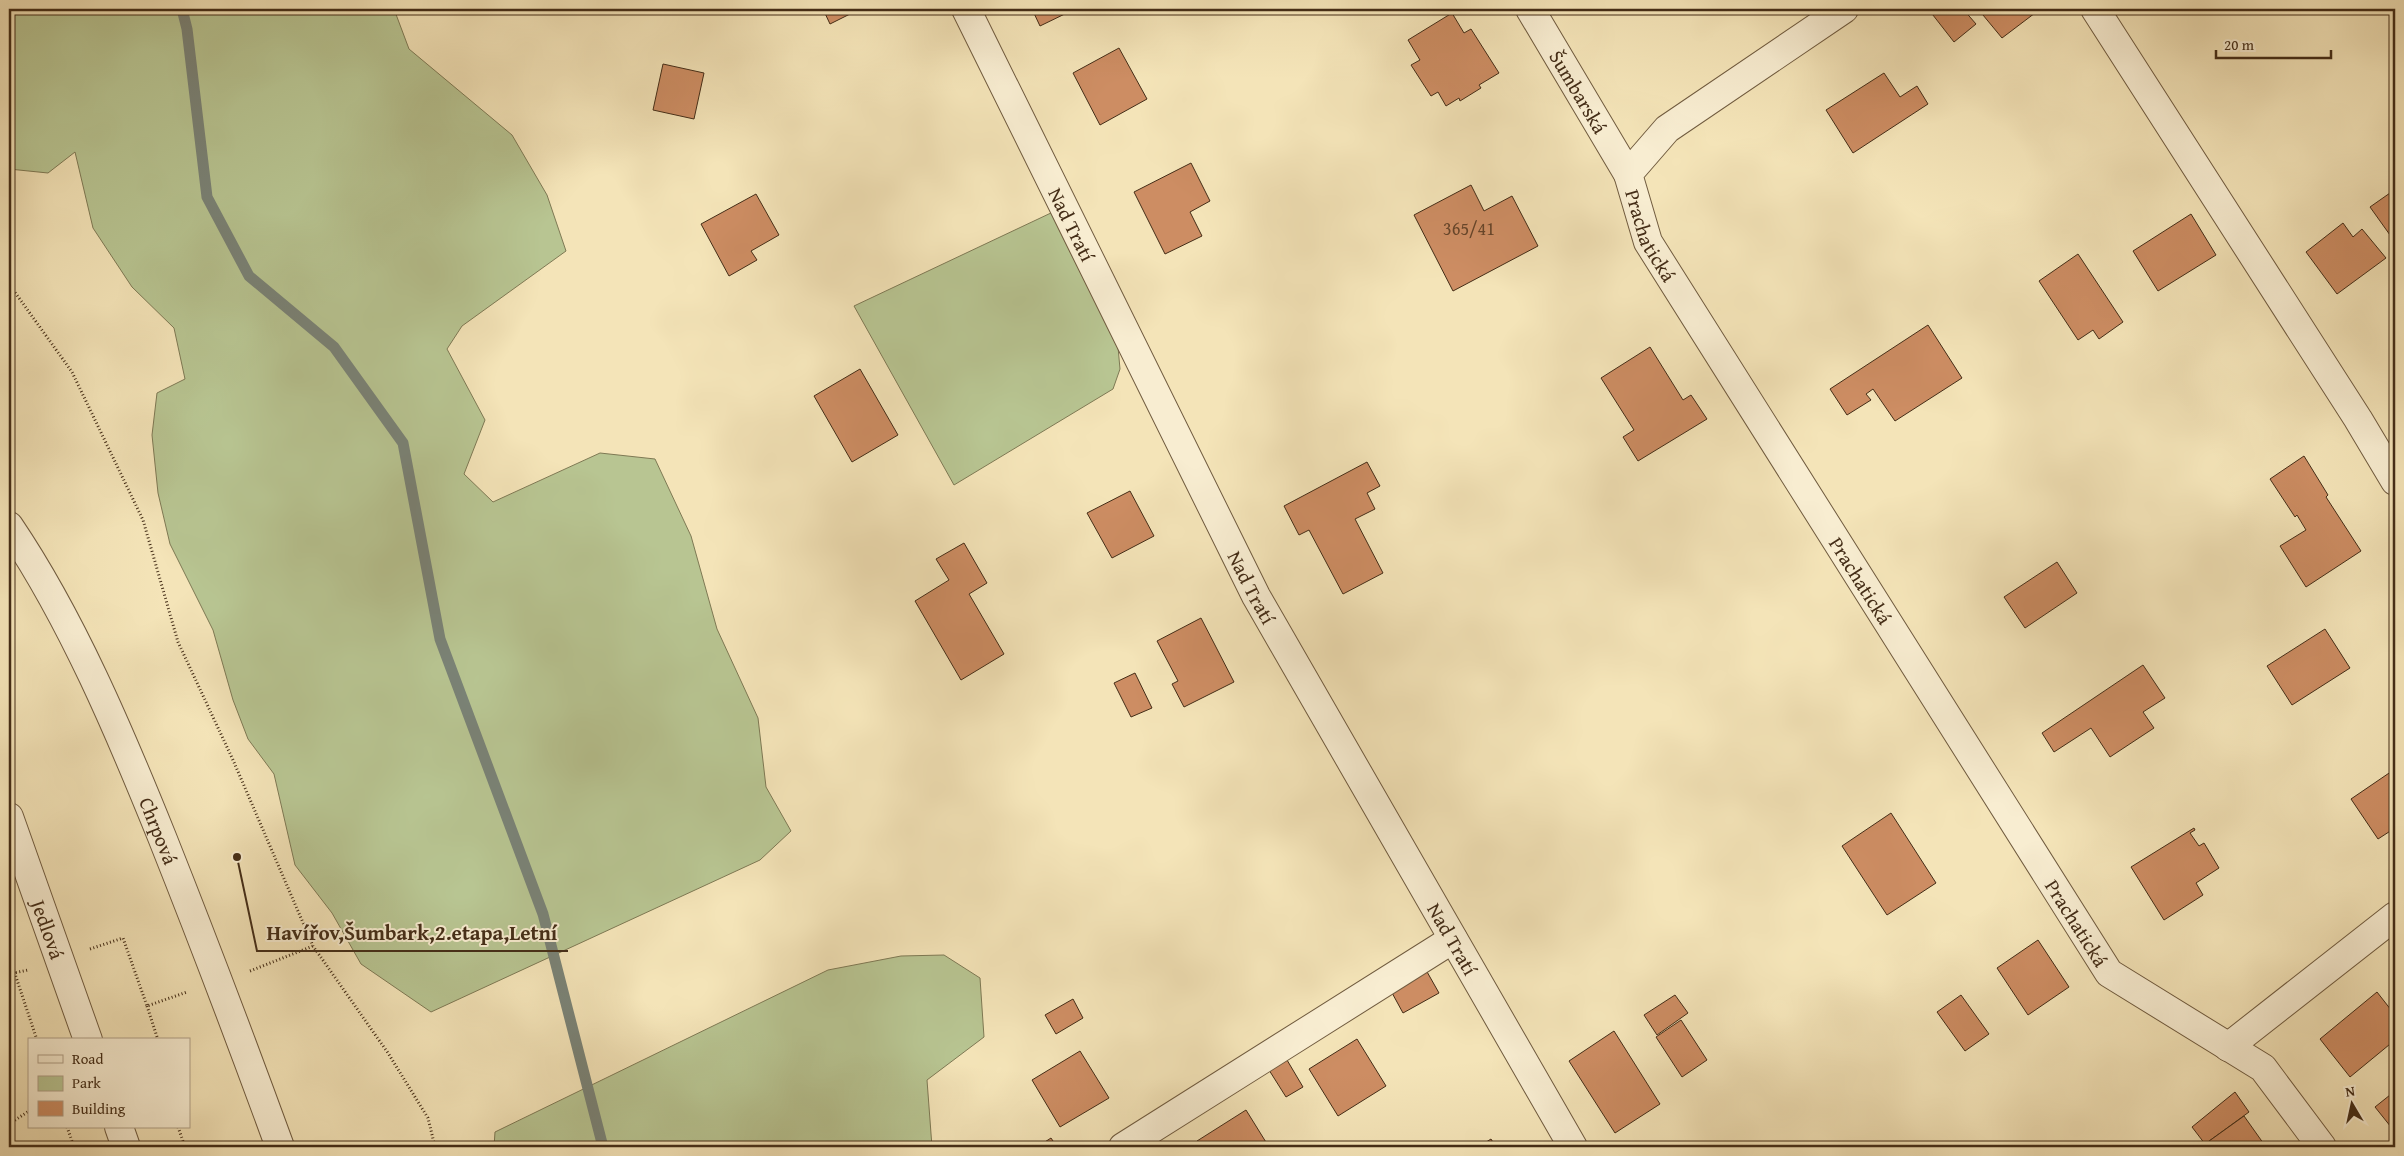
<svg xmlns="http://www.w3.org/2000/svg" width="2404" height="1156" font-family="'Gentium Book Plus',serif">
<rect width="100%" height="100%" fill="#f4e4b8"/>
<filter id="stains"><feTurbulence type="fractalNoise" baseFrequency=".004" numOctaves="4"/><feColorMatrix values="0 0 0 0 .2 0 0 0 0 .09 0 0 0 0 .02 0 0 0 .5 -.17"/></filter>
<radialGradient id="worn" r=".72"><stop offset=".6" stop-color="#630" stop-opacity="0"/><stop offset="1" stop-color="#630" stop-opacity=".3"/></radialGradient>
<!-- green -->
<g fill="#b8c592" stroke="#7e7954">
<path d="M 9,9 L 394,9 L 409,49 L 512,135 L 547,195 L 566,251 L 462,326 L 447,349 L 485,420 L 464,474 L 493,502 L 600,453 L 655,459 L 691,536 L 717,629 L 758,718 L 766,787 L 791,831 L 760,860 L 431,1012 L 361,964 L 332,913 L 295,865 L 274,774 L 248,739 L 233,700 L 213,630 L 170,544 L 158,493 L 152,435 L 157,393 L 185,379 L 174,328 L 132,287 L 93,228 L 75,152 L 48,173 L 9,169 Z"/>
<path d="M 1053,212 L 1118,347 L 1120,369 L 1113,389 L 954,485 L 854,306 Z"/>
<path d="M 944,955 L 980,978 L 984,1037 L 927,1080 L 932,1147 L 494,1147 L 495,1132 L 828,970 L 901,956 Z"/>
</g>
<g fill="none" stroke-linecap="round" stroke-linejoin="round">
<!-- stream -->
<path stroke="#7a8377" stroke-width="11" d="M 182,9 L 187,29 L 207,197 L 249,276 L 334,347 L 403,443 L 440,639 L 543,914 L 603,1147"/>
</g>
<!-- building -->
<g fill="#cd8d63" stroke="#442d17">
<path d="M 823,9 L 860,9 L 830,24 Z"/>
<path d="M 1032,9 L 1075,9 L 1040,26 Z"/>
<path d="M 1723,9 L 1735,9 L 1726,14 Z"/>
<path d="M 1931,9 L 1963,9 L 1976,24 L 1954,42 L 1929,10 Z"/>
<path d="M 1978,9 L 2038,9 L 2039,10 L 2002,38 Z"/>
<path d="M 1452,13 L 1464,33 L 1471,29 L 1499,73 L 1479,85 L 1481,88 L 1460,101 L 1459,98 L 1446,106 L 1438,92 L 1431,96 L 1411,65 L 1420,60 L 1408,40 Z"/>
<path d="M 1119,48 L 1147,99 L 1100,125 L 1073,73 Z"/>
<path d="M 663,64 L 704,73 L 694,119 L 653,110 Z"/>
<path d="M 1884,73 L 1900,97 L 1917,86 L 1928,104 L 1853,153 L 1826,110 Z"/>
<path d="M 1191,163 L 1210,201 L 1190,212 L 1202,236 L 1165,254 L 1134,192 Z"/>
<path d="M 1471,185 L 1484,211 L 1512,196 L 1538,246 L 1453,291 L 1414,215 Z"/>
<path d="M 2390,193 L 2395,201 L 2395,242 L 2370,207 Z"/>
<path d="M 756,194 L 779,235 L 751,251 L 757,260 L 729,276 L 701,224 Z"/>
<path d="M 2191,214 L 2216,255 L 2158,291 L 2133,251 Z"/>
<path d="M 2343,223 L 2353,237 L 2362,229 L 2386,258 L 2337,294 L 2306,252 Z"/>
<path d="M 2078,254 L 2123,322 L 2099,339 L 2093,330 L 2078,340 L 2039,281 Z"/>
<path d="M 1928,325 L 1962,378 L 1895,421 L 1873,389 L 1866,394 L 1871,400 L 1847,415 L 1830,389 Z"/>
<path d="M 1650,347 L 1683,400 L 1691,395 L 1707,419 L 1638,461 L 1623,437 L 1634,430 L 1601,378 Z"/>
<path d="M 860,369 L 898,435 L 852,462 L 814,396 Z"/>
<path d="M 2304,456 L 2328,495 L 2326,497 L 2361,551 L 2306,587 L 2280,546 L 2306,530 L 2297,515 L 2295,517 L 2270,479 Z"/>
<path d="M 1367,462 L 1380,486 L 1367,493 L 1375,509 L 1355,519 L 1383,573 L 1343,594 L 1309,530 L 1299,535 L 1284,506 Z"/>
<path d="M 1130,491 L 1154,536 L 1112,558 L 1087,513 Z"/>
<path d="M 964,543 L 987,583 L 969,594 L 1004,654 L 961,680 L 915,601 L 949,580 L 936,559 Z"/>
<path d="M 2057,562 L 2077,593 L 2025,628 L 2004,597 Z"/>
<path d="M 1201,618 L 1234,682 L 1184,707 L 1172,684 L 1178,681 L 1157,641 Z"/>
<path d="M 2325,629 L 2350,668 L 2292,705 L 2267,666 Z"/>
<path d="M 2143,665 L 2165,698 L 2143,712 L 2154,728 L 2110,757 L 2091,728 L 2054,752 L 2042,733 Z"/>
<path d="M 1135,673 L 1152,708 L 1131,717 L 1114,683 Z"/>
<path d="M 2395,769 L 2395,828 L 2378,839 L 2351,799 Z"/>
<path d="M 1891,813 L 1936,883 L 1887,915 L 1842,846 Z"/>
<path d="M 2194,828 L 2195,830 L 2190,833 L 2199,846 L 2204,843 L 2219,868 L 2196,883 L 2203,895 L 2164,920 L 2131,867 Z"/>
<path d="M 2038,940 L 2069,987 L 2028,1015 L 1997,968 Z"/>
<path d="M 1426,970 L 1439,993 L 1403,1013 L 1391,991 Z"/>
<path d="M 2377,992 L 2395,1015 L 2395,1040 L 2350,1077 L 2320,1039 Z"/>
<path d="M 1675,995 L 1688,1013 L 1657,1035 L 1644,1015 Z"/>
<path d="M 1961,995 L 1989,1034 L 1965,1051 L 1937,1012 Z"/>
<path d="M 1073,999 L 1083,1018 L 1056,1034 L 1045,1015 Z"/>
<path d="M 1681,1020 L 1707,1060 L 1682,1077 L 1656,1037 Z"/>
<path d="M 1614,1031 L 1660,1104 L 1615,1133 L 1569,1061 Z"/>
<path d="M 1357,1039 L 1386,1086 L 1338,1116 L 1309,1069 Z"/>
<path d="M 1080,1051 L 1109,1098 L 1060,1127 L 1032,1080 Z"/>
<path d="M 1287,1060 L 1303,1087 L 1286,1097 L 1269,1070 Z"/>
<path d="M 2395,1091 L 2395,1132 L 2375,1107 Z"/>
<path d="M 2235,1092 L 2249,1112 L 2205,1144 L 2192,1127 Z"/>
<path d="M 1246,1110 L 1269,1147 L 1201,1147 L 1197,1141 Z"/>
<path d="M 2244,1116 L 2266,1147 L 2206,1147 L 2205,1144 Z"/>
<path d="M 1051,1138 L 1057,1147 L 1037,1147 Z"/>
<path d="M 1491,1139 L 1496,1147 L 1478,1147 Z"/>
</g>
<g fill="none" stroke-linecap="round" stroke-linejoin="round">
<defs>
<g id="street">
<path id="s1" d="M 966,9 L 1256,596 L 1573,1147"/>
<path id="s2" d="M 1530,9 L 1628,174"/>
<path id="s3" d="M 1844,9 L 1667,129 L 1628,174 L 1648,242 L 2109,973 L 2263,1068 L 2322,1147"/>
<path d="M 2095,9 L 2358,419 L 2395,481"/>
<path id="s4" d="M 9,526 C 72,619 120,733 162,837 C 203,940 242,1043 280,1147"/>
<path id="s5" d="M 9,817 L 88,1040"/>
<path d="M 2228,1047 L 2395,916"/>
<path d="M 119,1127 L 126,1147"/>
<path d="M 1123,1147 L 1453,939"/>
</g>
</defs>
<!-- street casing -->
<use href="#street" stroke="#705b3f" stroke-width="30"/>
<!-- path -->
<g stroke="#442d17" stroke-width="3" stroke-dasharray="1 2.5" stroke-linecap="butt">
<path d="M 9,284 L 72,372 L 143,520 L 178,642 L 233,760 L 313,946 L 388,1053 L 428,1118 L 435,1147"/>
<path d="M 90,949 L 123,938 L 147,1006 L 187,992"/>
<path d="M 9,956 L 37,1040"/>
<path d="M 250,971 L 313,946"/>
<path d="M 9,974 L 28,970"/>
<path d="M 147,1006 L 158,1040"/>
<path d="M 9,1124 L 29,1111"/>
<path d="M 67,1127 L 74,1147"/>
<path d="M 178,1127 L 185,1147"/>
</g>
<!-- street -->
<use href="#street" stroke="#f8edd1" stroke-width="28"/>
</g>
<g text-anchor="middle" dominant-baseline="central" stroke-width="4" stroke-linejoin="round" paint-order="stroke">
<!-- number labels -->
<g font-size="18" fill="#66452a">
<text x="1469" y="228">365/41</text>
</g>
<!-- street labels -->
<g font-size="20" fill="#442d17" stroke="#f8edd1">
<text stroke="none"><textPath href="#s2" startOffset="96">Šumbarská</textPath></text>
<text stroke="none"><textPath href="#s1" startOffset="240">Nad Tratí</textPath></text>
<text stroke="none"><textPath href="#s3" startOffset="339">Prachatická</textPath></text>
<text stroke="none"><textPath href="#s3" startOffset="744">Prachatická</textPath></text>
<text stroke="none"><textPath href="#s1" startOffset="645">Nad Tratí</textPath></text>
<text stroke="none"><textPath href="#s4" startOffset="340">Chrpová</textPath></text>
<text stroke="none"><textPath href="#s3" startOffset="1149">Prachatická</textPath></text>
<text stroke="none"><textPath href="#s5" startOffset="119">Jedlová</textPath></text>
<text stroke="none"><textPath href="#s1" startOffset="1050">Nad Tratí</textPath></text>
</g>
</g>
<!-- callouts -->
<path fill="none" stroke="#442d17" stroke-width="2" d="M237 857L257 951H568"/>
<circle fill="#442d17" stroke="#f8edd1" stroke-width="2" cx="237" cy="857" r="5"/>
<g font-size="21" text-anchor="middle" font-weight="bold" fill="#442d17" stroke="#f8edd1" stroke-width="4" stroke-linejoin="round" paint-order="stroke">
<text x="412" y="940">Havířov,Šumbark,2.etapa,Letní</text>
</g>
<!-- margin -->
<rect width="2404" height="1156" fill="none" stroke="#f4e4b8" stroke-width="30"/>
<rect x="10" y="10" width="2384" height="1136" fill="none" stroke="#442d17" stroke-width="2.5"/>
<rect x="15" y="15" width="2374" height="1126" fill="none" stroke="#442d17"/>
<!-- legend -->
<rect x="28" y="1038" width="162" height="90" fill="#f8edd1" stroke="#b0a087"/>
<rect x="38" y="1055" width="25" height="8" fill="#f8edd1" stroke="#b0a087"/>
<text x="72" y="1064" font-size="15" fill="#442d17">Road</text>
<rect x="38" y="1076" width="25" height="15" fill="#b8c592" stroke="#b0a087"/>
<text x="72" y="1088" font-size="15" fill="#442d17">Park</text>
<rect x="38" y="1101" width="25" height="15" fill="#cd8d63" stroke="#b0a087"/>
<text x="72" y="1114" font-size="15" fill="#442d17">Building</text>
<!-- north arrow -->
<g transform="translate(2352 1104) rotate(351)" stroke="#f8edd1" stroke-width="4" paint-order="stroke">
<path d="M0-4L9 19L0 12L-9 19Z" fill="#442d17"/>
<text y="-8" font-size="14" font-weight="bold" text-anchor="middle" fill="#442d17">N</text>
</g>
<!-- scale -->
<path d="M2216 50v8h115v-8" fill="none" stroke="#442d17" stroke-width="2.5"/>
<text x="2224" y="50" font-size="15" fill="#442d17" stroke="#f8edd1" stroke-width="4" paint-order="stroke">20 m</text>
<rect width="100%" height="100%" filter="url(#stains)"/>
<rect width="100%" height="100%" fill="url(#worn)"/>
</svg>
